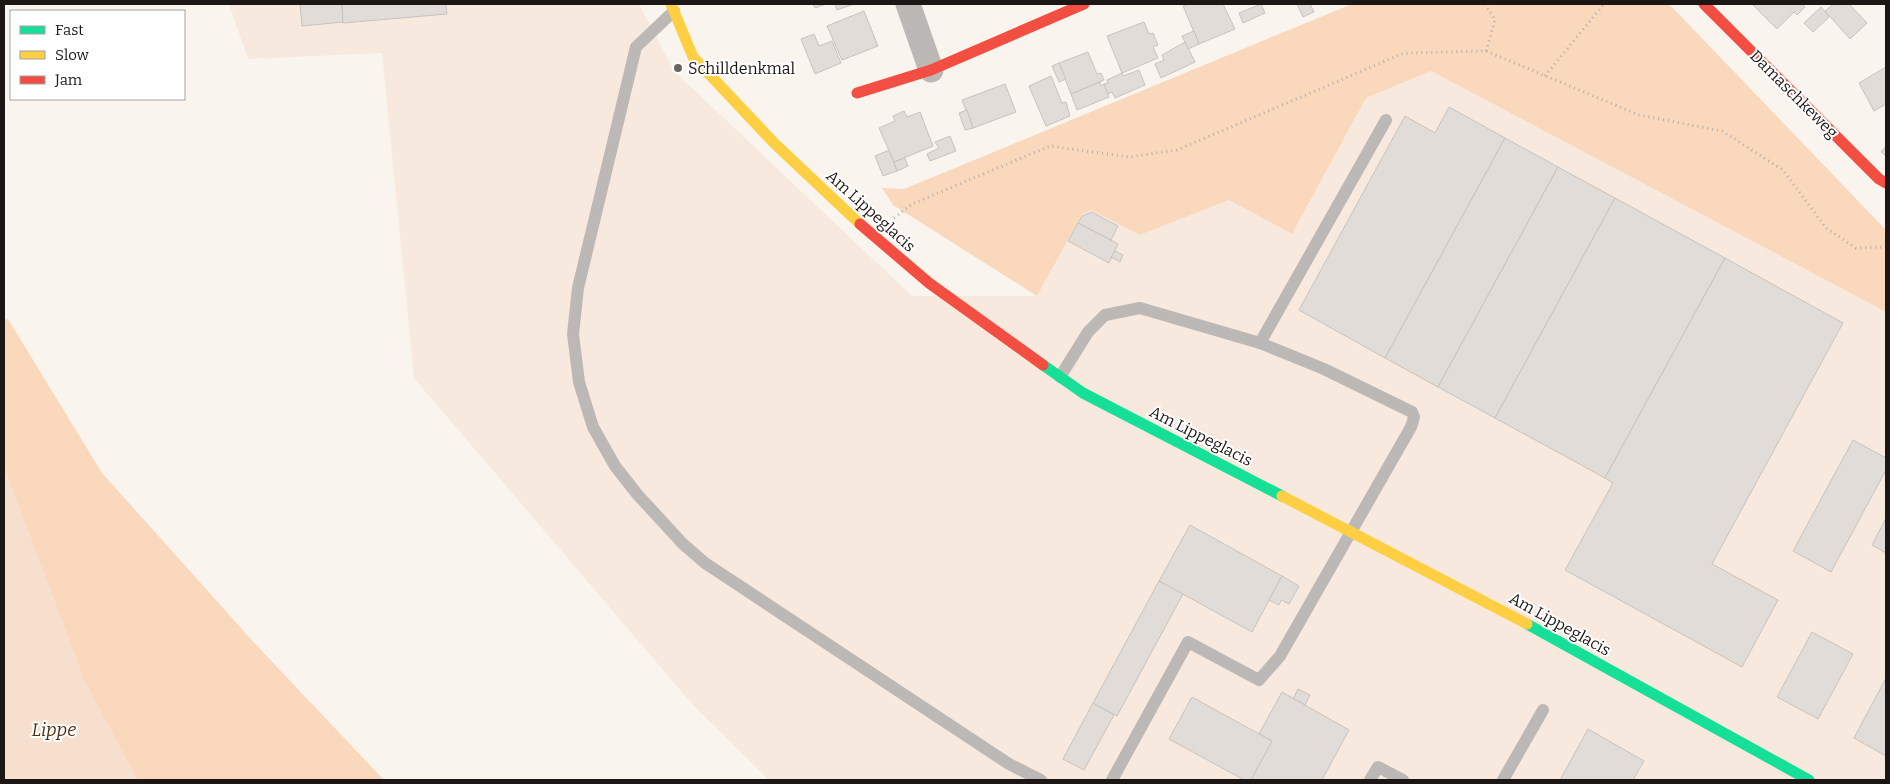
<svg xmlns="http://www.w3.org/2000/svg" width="1890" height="784" font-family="Bitter,serif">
<rect width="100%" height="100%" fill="#faf4ee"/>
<!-- built -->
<path fill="#f8e9de" d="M 229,4 L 639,4 L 674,71 L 912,296 L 1037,296 L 1082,213 L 1091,210 L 1140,235 L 1229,200 L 1292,234 L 1366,98 L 1431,71 L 1886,312 L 1886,780 L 769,780 L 693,705 L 414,378 L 382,53 L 248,59 Z"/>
<!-- green -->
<g fill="#fad8bc">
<path d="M 1352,4 L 1669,4 L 1886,230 L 1886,312 L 1431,71 L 1366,98 L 1292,234 L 1229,200 L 1140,235 L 1091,210 L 1082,214 L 1037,296 L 893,205 L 882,188 L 904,189 Z"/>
<path d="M 8,319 L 102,473 L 259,648 L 384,780 L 137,780 L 84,680 L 4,468 L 4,320 Z"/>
</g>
<!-- water -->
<path fill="#f6dfcc" d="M 4,468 L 84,680 L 137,780 L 4,780 Z"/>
<!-- building -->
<g fill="#e1dcd7" stroke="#c8c3be">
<path d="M 300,4 L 342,4 L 343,22 L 302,26 Z"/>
<path d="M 342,4 L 446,4 L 447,14 L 343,23 Z"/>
<path d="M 813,4 L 826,4 L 815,8 Z"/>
<path d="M 835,4 L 854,4 L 837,10 Z"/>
<path d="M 1188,4 L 1223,4 L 1235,29 L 1199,44 L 1183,6 Z"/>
<path d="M 1261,4 L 1265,13 L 1243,23 L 1239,13 Z"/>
<path d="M 1297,4 L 1310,4 L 1314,12 L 1303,17 Z"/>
<path d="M 1752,4 L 1802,4 L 1805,7 L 1797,15 L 1794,12 L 1777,29 Z"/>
<path d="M 1834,4 L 1849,4 L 1867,23 L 1850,39 L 1825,11 Z"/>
<path d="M 1821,7 L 1829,17 L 1813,32 L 1804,23 Z"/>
<path d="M 864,11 L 878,46 L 842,60 L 827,26 Z"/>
<path d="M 1144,22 L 1149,34 L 1153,33 L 1158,45 L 1153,47 L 1158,58 L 1122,73 L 1107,36 Z"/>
<path d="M 1194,31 L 1199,44 L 1188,49 L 1182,36 Z"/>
<path d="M 814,34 L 819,46 L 832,41 L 841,63 L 815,74 L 801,39 Z"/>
<path d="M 1185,42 L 1195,62 L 1161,78 L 1155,64 L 1164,60 L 1162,55 Z"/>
<path d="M 1088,52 L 1097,74 L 1101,73 L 1104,80 L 1071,94 L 1059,63 Z"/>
<path d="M 1059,63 L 1066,79 L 1059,82 L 1052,66 Z"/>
<path d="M 1886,67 L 1886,104 L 1874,111 L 1859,83 Z"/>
<path d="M 1139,70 L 1145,85 L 1115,98 L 1112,92 L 1107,94 L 1104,84 L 1108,83 L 1107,80 L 1122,73 L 1123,76 Z"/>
<path d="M 1051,76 L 1062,103 L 1066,102 L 1070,116 L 1046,126 L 1029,86 Z"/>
<path d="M 1100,82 L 1101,86 L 1104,84 L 1109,97 L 1077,110 L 1071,94 Z"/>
<path d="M 1005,84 L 1016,112 L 973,128 L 962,100 Z"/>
<path d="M 1449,107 L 1505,138 L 1385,358 L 1299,310 L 1405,116 L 1435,133 Z"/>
<path d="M 967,110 L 973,128 L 965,130 L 959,113 Z"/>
<path d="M 904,111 L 907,117 L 920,112 L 933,146 L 894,162 L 879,128 L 895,121 L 893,116 Z"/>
<path d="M 950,136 L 956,151 L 930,161 L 927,154 L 939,148 L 935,142 Z"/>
<path d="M 1505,138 L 1558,167 L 1438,387 L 1385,358 Z"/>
<path d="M 1886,146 L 1886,156 L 1881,152 Z"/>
<path d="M 889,150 L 897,171 L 883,176 L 875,156 Z"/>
<path d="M 905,158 L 908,166 L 897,171 L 894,162 Z"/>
<path d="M 1558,167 L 1615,198 L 1495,418 L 1438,387 Z"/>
<path d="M 1615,198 L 1725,258 L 1605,478 L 1495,418 Z"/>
<path d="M 1092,212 L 1118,226 L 1111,240 L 1078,223 L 1082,216 Z"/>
<path d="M 1078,223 L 1118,244 L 1109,263 L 1068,241 Z"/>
<path d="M 1115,251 L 1123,255 L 1120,262 L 1111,257 Z"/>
<path d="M 1725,258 L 1843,323 L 1712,564 L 1778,600 L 1742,667 L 1565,570 L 1613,483 L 1605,478 Z"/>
<path d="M 1853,440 L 1886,458 L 1886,470 L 1831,572 L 1793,551 Z"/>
<path d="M 1886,518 L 1886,553 L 1872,545 Z"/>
<path d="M 1190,525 L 1282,576 L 1252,632 L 1159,581 Z"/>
<path d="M 1282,576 L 1299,586 L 1289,604 L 1281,600 L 1279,605 L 1269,600 Z"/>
<path d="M 1159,581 L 1183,594 L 1117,716 L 1093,703 Z"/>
<path d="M 1812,632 L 1853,654 L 1818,719 L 1777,697 Z"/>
<path d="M 1886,678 L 1886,756 L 1854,738 Z"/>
<path d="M 1298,689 L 1310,695 L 1305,705 L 1293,699 Z"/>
<path d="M 1282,692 L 1349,730 L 1322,780 L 1251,780 L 1272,741 L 1259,734 Z"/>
<path d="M 1192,697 L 1272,741 L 1251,780 L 1244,780 L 1169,739 Z"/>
<path d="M 1093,703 L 1114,715 L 1084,770 L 1063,759 Z"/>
<path d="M 1588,729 L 1644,761 L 1633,780 L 1560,780 Z"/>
</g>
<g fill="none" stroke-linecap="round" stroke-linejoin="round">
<!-- path -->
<g stroke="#b3afad" stroke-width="3" stroke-dasharray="1 4" stroke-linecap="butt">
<path d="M 1485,4 L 1495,20 L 1486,51"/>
<path d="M 1545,76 L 1604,4"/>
<path d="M 894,218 L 912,204 L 1050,146 L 1129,157 L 1177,150 L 1404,53 L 1486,51 L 1639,115 L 1722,131 L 1783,170 L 1826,228 L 1856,248 L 1886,247"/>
</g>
<!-- lane -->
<g stroke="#bcb8b6" stroke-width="12">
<path d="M 674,11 L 636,47 L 578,288 L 573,334 L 579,382 L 593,427 L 615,466 L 637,494 L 683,544 L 705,563 L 1009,764 L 1041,780"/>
<path d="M 1260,343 L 1386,120"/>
<path d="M 1060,377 L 1088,332 L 1105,315 L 1140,308 L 1260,343 L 1324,369 L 1412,412 L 1414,417 L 1411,427 L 1280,656 L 1259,680 L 1188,642 L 1112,780"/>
<path d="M 1370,780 L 1378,767 L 1403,780"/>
<path d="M 1503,780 L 1543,710"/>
</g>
<!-- street -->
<path stroke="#bcb8b6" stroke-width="25" d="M 908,4 L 931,70"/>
<!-- fast -->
<g stroke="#16e098" stroke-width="11">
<path d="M 1043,365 L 1083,393 L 1282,496"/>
<path d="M 1527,624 L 1809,780"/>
</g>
<!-- slow -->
<g stroke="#ffcf43" stroke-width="11">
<path d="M 671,4 L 693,57 L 774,143 L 860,224"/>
<path d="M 1282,496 L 1527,624"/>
</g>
<!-- jam -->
<g stroke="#f24e42" stroke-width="11">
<path d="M 1704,4 L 1879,179 L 1886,183"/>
<path d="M 857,93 L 931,70 L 1084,4"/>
<path d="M 860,224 L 929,283 L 1043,365"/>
</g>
</g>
<!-- markers -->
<circle fill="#6a6460" stroke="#fff" stroke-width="2" cx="678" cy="68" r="5"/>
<g text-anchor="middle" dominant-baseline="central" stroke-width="4" stroke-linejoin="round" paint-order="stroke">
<!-- poi labels -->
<g font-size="16" fill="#1c1714" stroke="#fff" text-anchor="start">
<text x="688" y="68">Schilldenkmal</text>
</g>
<!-- street labels -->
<g font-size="16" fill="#1c1714" stroke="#fff">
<text transform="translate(1794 94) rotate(45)">Damaschkeweg</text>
<text transform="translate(871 211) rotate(42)">Am Lippeglacis</text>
<text transform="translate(1201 436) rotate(27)">Am Lippeglacis</text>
<text transform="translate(1560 624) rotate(29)">Am Lippeglacis</text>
</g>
<!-- water labels -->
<g font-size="18" font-style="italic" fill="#4c2e13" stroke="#fff">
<text x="54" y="730">Lippe</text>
</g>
</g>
<!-- border -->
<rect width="1890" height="784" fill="none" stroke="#1c1714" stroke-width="10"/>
<!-- legend -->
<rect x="10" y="10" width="175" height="90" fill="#ffffff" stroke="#a4a2a1"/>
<rect x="20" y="26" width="25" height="8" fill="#16e098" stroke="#a4a2a1"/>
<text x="55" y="35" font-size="15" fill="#1c1714">Fast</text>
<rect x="20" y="51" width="25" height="8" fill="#ffcf43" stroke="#a4a2a1"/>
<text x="55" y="60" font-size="15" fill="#1c1714">Slow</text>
<rect x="20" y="76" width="25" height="8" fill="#f24e42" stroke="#a4a2a1"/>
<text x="55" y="85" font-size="15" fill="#1c1714">Jam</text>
</svg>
